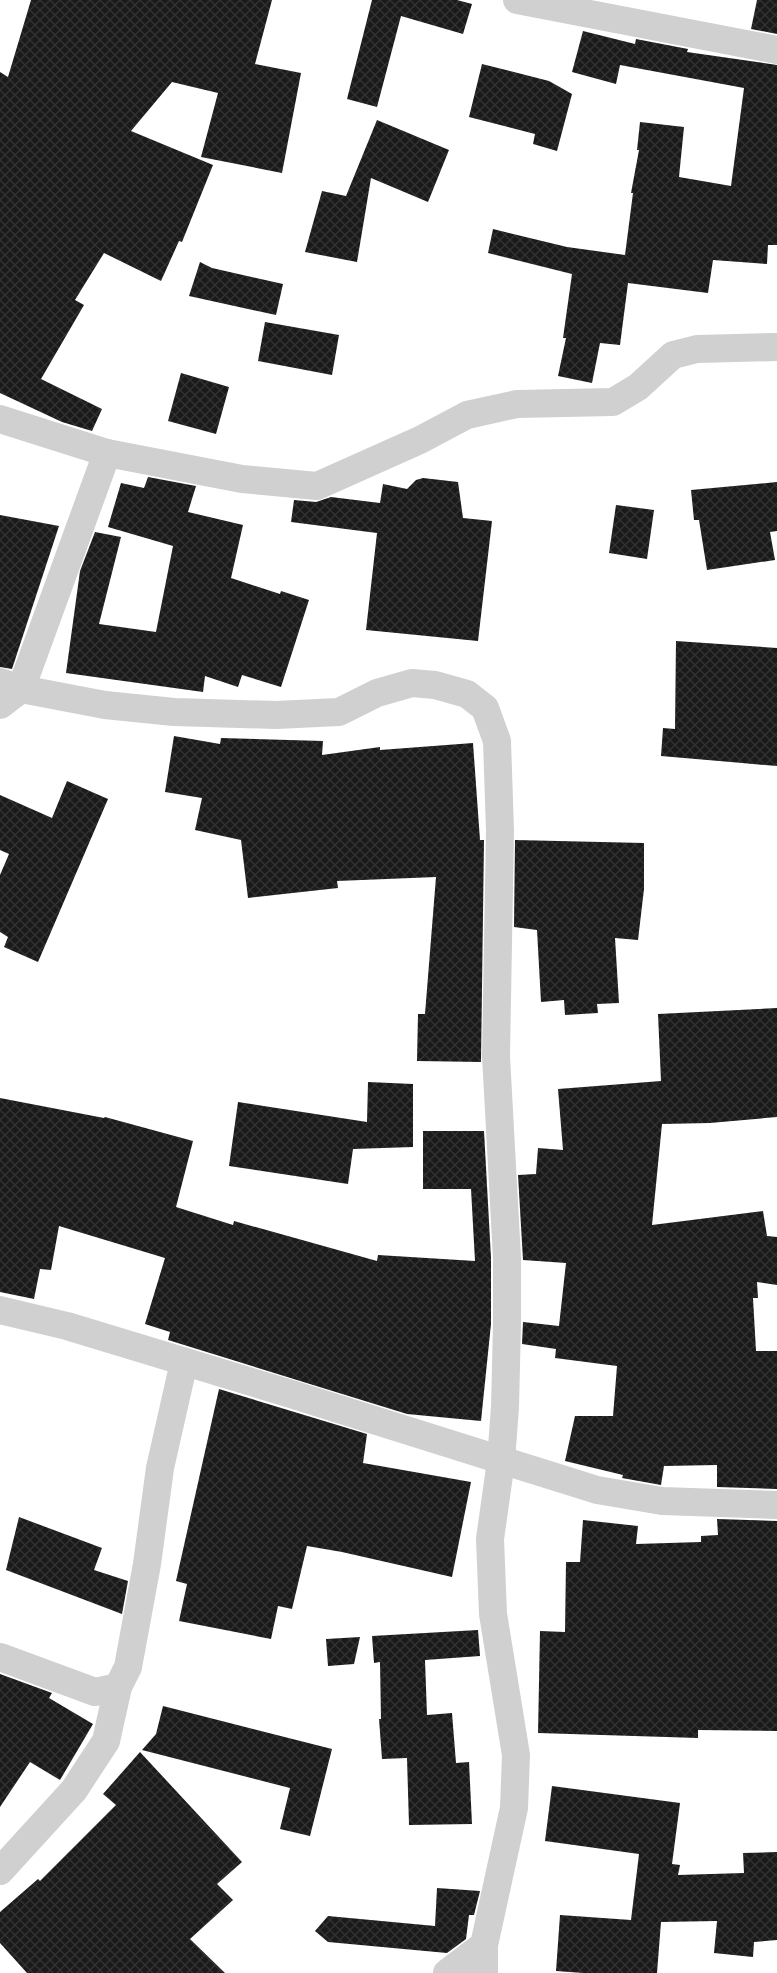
<svg xmlns="http://www.w3.org/2000/svg" width="777" height="1973" font-family="'Varela Round',sans-serif">
<defs>
<pattern id="building-cross-hatch" width="8" height="8" patternUnits="userSpaceOnUse" patternTransform="scale(1.25)"><rect width="8" height="8" fill="#1a1a1a"/><path d="M0 0l8 8M0 8l8-8" fill="none" stroke="#333"/></pattern>
</defs>
<rect width="100%" height="100%" fill="#fff"/>
<!-- building -->
<g fill="url(#building-cross-hatch)">
<path d="M 31,0 L 272,0 L 255,64 L 301,73 L 282,173 L 201,157 L 218,93 L 172,82 L 131,131 L 213,165 L 182,242 L 179,241 L 161,281 L 104,253 L 75,300 L 84,305 L 41,379 L 102,409 L 92,431 L 62,422 L 0,393 L 0,72 L 8,77 Z"/>
<path d="M 372,0 L 457,0 L 472,4 L 463,34 L 401,16 L 377,107 L 347,99 Z"/>
<path d="M 757,0 L 777,0 L 777,34 L 751,29 Z"/>
<path d="M 583,31 L 635,44 L 636,39 L 688,49 L 687,52 L 777,65 L 777,245 L 768,245 L 767,264 L 713,260 L 708,293 L 628,283 L 620,345 L 600,343 L 592,383 L 558,376 L 566,338 L 563,338 L 572,274 L 488,253 L 493,229 L 567,247 L 625,255 L 633,193 L 631,193 L 639,150 L 637,150 L 640,122 L 684,127 L 679,177 L 731,186 L 744,88 L 620,65 L 616,84 L 572,72 Z"/>
<path d="M 482,64 L 549,81 L 572,94 L 557,151 L 533,144 L 535,134 L 469,117 Z"/>
<path d="M 377,120 L 449,150 L 428,202 L 371,178 L 357,262 L 305,252 L 322,191 L 346,196 Z"/>
<path d="M 200,262 L 212,268 L 283,284 L 276,315 L 189,296 Z"/>
<path d="M 265,322 L 339,335 L 332,375 L 258,361 Z"/>
<path d="M 181,373 L 229,387 L 216,434 L 168,421 Z"/>
<path d="M 148,477 L 196,486 L 188,512 L 243,525 L 231,578 L 280,594 L 281,591 L 309,600 L 281,687 L 242,675 L 238,687 L 205,676 L 203,692 L 66,673 L 80,571 L 95,532 L 121,537 L 99,624 L 156,632 L 173,546 L 108,527 L 121,483 L 144,488 Z"/>
<path d="M 423,478 L 458,482 L 463,518 L 492,521 L 478,641 L 366,630 L 377,533 L 291,522 L 294,500 L 316,502 L 331,497 L 380,503 L 383,484 L 407,489 L 416,480 Z"/>
<path d="M 777,482 L 777,531 L 770,532 L 775,560 L 707,570 L 699,520 L 694,520 L 691,490 Z"/>
<path d="M 616,505 L 654,510 L 647,559 L 609,553 Z"/>
<path d="M 0,515 L 59,526 L 12,669 L 0,667 Z"/>
<path d="M 676,641 L 777,648 L 777,766 L 661,756 L 663,728 L 675,729 Z"/>
<path d="M 174,736 L 220,744 L 221,738 L 323,741 L 322,755 L 380,747 L 380,750 L 473,743 L 480,840 L 484,840 L 481,1062 L 417,1061 L 418,1014 L 425,1014 L 436,877 L 337,881 L 338,888 L 248,898 L 241,840 L 195,830 L 202,798 L 165,792 Z"/>
<path d="M 67,781 L 108,799 L 38,962 L 4,947 L 8,937 L 0,932 L 0,875 L 9,854 L 0,850 L 0,795 L 52,818 Z"/>
<path d="M 515,840 L 644,843 L 644,889 L 638,940 L 615,938 L 619,1003 L 597,1004 L 598,1013 L 565,1015 L 564,1000 L 541,1002 L 537,930 L 514,927 Z"/>
<path d="M 777,1008 L 777,1117 L 710,1123 L 662,1124 L 652,1225 L 763,1211 L 767,1236 L 777,1237 L 777,1285 L 757,1282 L 758,1298 L 753,1298 L 756,1351 L 777,1351 L 777,1489 L 717,1487 L 717,1465 L 664,1466 L 661,1485 L 622,1478 L 623,1475 L 565,1461 L 575,1416 L 613,1416 L 617,1366 L 555,1358 L 556,1349 L 522,1344 L 523,1322 L 559,1326 L 566,1263 L 523,1260 L 518,1175 L 536,1174 L 538,1148 L 563,1150 L 558,1089 L 661,1081 L 658,1014 Z"/>
<path d="M 368,1082 L 413,1084 L 413,1147 L 353,1149 L 348,1184 L 229,1166 L 238,1102 L 367,1122 Z"/>
<path d="M 0,1098 L 104,1118 L 105,1117 L 193,1141 L 176,1207 L 233,1225 L 234,1221 L 377,1261 L 378,1255 L 475,1261 L 471,1189 L 423,1189 L 423,1131 L 484,1131 L 491,1258 L 491,1324 L 481,1421 L 407,1414 L 168,1340 L 170,1332 L 145,1324 L 165,1258 L 59,1226 L 51,1270 L 40,1269 L 34,1299 L 0,1292 Z"/>
<path d="M 219,1389 L 367,1434 L 363,1463 L 471,1482 L 452,1577 L 342,1552 L 307,1546 L 292,1609 L 278,1606 L 271,1639 L 179,1621 L 187,1584 L 176,1581 Z"/>
<path d="M 19,1517 L 102,1548 L 94,1570 L 128,1581 L 122,1614 L 6,1570 Z"/>
<path d="M 717,1519 L 777,1521 L 777,1731 L 698,1730 L 698,1738 L 538,1733 L 540,1631 L 565,1632 L 566,1562 L 580,1562 L 583,1520 L 638,1526 L 636,1544 L 701,1542 L 701,1536 L 718,1535 Z"/>
<path d="M 478,1630 L 480,1656 L 425,1660 L 427,1715 L 452,1713 L 456,1763 L 469,1762 L 472,1824 L 409,1825 L 407,1758 L 382,1759 L 379,1719 L 381,1719 L 380,1662 L 374,1663 L 372,1636 Z"/>
<path d="M 360,1637 L 354,1664 L 328,1666 L 326,1639 Z"/>
<path d="M 0,1674 L 52,1693 L 49,1698 L 93,1724 L 60,1780 L 30,1762 L 0,1807 Z"/>
<path d="M 163,1706 L 332,1749 L 310,1836 L 280,1829 L 290,1788 L 142,1750 L 156,1734 Z"/>
<path d="M 140,1752 L 242,1862 L 217,1884 L 233,1900 L 190,1939 L 225,1973 L 27,1973 L 0,1943 L 0,1912 L 38,1879 L 40,1881 L 116,1805 L 103,1794 Z"/>
<path d="M 552,1786 L 680,1803 L 672,1864 L 680,1865 L 678,1875 L 744,1873 L 743,1853 L 777,1852 L 777,1940 L 754,1942 L 753,1957 L 714,1953 L 717,1921 L 661,1922 L 657,1973 L 583,1973 L 556,1971 L 560,1915 L 631,1920 L 639,1854 L 545,1841 Z"/>
<path d="M 437,1888 L 480,1891 L 474,1915 L 469,1915 L 466,1939 L 447,1953 L 328,1942 L 315,1931 L 328,1916 L 435,1926 Z"/>
</g>
<g fill="none" stroke-linecap="round" stroke-linejoin="round">
<!-- minor -->
<g stroke="#d0d0d0" stroke-width="28">
<path d="M 517,0 L 777,50"/>
<path d="M 0,419 L 107,453 L 242,479 L 317,486 L 420,440 L 467,415 L 517,404 L 613,402 L 638,387 L 673,355 L 697,349 L 777,347"/>
<path d="M 0,682 L 21,689 L 105,705 L 174,712 L 276,715 L 339,712 L 377,693 L 412,683 L 435,685 L 467,694 L 485,708 L 497,741 L 500,830 L 496,1056 L 507,1258 L 507,1324 L 505,1407 L 501,1461 L 490,1539 L 493,1614 L 516,1755 L 514,1808 L 484,1945 L 447,1973"/>
<path d="M 0,705 L 21,689 L 107,453"/>
<path d="M 0,1310 L 67,1326 L 291,1394 L 597,1490 L 662,1501 L 777,1505"/>
<path d="M 0,1657 L 95,1692 L 118,1687 L 128,1667 L 147,1564 L 160,1468 L 184,1362"/>
<path d="M 0,1871 L 74,1790 L 106,1741 L 118,1687"/>
<path d="M 484,1973 L 484,1945"/>
</g>
</g>
</svg>
